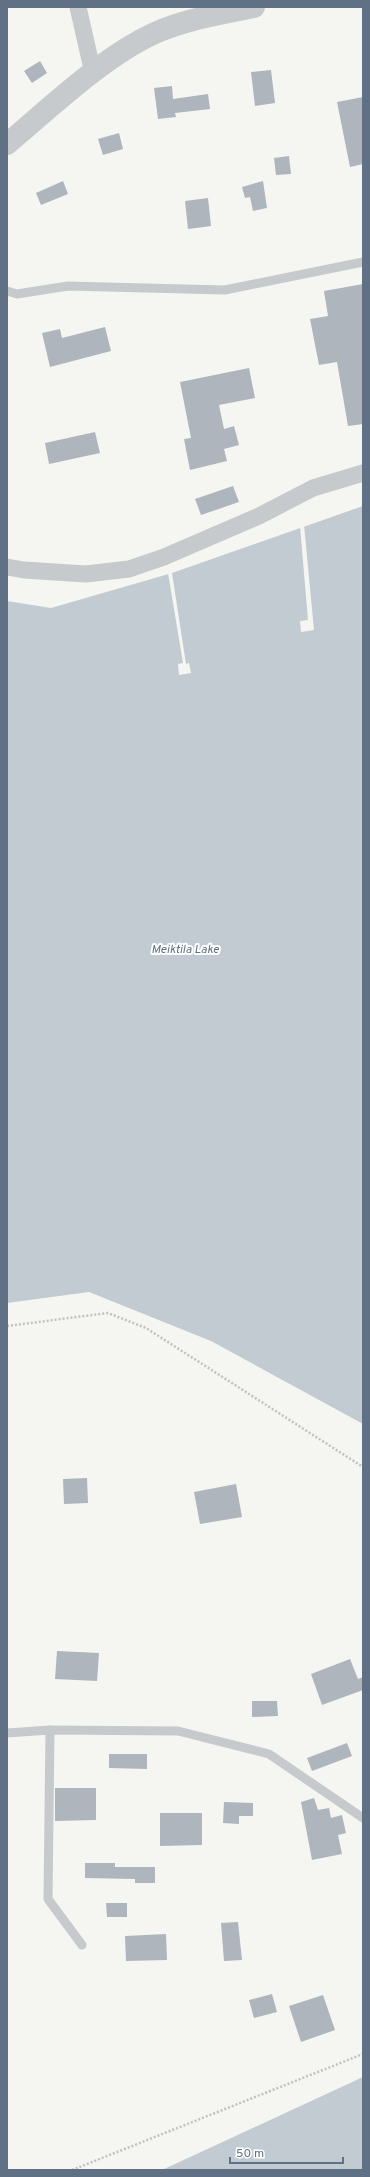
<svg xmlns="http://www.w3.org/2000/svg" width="370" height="2177" font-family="Overpass,sans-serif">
<rect width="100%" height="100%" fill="#f5f6f1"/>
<!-- water -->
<g fill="#c2cbd2">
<path d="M 363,506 L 363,1424 L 211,1341 L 89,1292 L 7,1303 L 7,601 L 51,608 L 172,573 Z"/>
<path d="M 363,2077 L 363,2170 L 162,2170 Z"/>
</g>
<!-- pier -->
<g fill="#f5f6f1">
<path d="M 304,525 L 314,630 L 301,632 L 300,621 L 308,620 L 300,526 Z"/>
<path d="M 168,573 L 172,573 L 186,664 L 189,663 L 191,673 L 179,675 L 178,664 L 183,663 Z"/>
</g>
<!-- building -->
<g fill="#aeb5bc">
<path d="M 40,61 L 47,73 L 32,83 L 24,71 Z"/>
<path d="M 271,70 L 275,103 L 255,106 L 251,72 Z"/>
<path d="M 172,86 L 173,99 L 208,94 L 210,109 L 175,113 L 176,117 L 158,119 L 154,88 Z"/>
<path d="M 363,97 L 363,164 L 350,167 L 337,102 Z"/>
<path d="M 119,133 L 123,149 L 103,155 L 98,139 Z"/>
<path d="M 289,156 L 291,174 L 276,175 L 274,158 Z"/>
<path d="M 63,181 L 68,194 L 41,205 L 36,193 Z"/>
<path d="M 263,181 L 267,208 L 253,211 L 250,197 L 245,198 L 242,187 Z"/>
<path d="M 208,198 L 211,226 L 188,229 L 185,201 Z"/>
<path d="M 363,284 L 363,424 L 348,426 L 337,362 L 319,365 L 310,319 L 328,316 L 324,291 Z"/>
<path d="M 105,327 L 111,351 L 50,367 L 42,333 L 60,329 L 62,338 Z"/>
<path d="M 249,368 L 255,398 L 219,405 L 224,429 L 234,426 L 239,445 L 224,449 L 227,461 L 190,470 L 184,439 L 191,438 L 180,382 Z"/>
<path d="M 95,432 L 100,453 L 49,464 L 45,443 Z"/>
<path d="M 233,486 L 239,502 L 201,515 L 195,499 Z"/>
<path d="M 87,1478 L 88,1503 L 64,1504 L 63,1479 Z"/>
<path d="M 236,1484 L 242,1517 L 200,1524 L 194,1492 Z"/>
<path d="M 57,1651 L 99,1653 L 97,1681 L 55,1679 Z"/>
<path d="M 350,1659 L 358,1679 L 363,1677 L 363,1690 L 322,1705 L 311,1674 Z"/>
<path d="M 252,1701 L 277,1701 L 278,1716 L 252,1717 Z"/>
<path d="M 347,1743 L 352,1756 L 312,1771 L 307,1758 Z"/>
<path d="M 109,1754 L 147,1754 L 147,1769 L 109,1768 Z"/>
<path d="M 55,1788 L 96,1788 L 96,1820 L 55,1821 Z"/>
<path d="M 314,1798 L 318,1810 L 329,1808 L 331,1818 L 342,1815 L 346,1833 L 338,1835 L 342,1854 L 312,1860 L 301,1802 Z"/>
<path d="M 224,1802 L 253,1803 L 253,1816 L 239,1816 L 239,1824 L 223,1823 Z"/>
<path d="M 160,1813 L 202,1813 L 202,1845 L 160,1846 Z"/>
<path d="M 85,1863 L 115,1863 L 115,1867 L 155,1867 L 155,1883 L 135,1883 L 135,1879 L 85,1878 Z"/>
<path d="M 106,1903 L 127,1903 L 127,1917 L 107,1917 Z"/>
<path d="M 238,1922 L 242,1960 L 224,1961 L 221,1923 Z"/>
<path d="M 166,1934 L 167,1960 L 126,1961 L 125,1936 Z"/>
<path d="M 272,1994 L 277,2012 L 254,2018 L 249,2000 Z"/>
<path d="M 323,1995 L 335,2030 L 301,2042 L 289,2006 Z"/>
</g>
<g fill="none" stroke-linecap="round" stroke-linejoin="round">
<!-- path -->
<g stroke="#c0c1c3" stroke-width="2.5" stroke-dasharray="2 2" stroke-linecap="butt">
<path d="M 7,1326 L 108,1313 L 146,1328 L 363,1467"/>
<path d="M 72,2170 L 363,2054"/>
</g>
<!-- service -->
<g stroke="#c7cacd" stroke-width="9">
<path d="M 7,291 L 17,294 L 68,286 L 225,290 L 363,262"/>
<path d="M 50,1730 L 48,1899 L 82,1945"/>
<path d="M 7,1733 L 50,1730 L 178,1731 L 269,1754 L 363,1818"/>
</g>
<!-- minor -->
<g stroke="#c7cacd" stroke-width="17">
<path d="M 78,7 L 93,73"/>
<path d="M 7,567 L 24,570 L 86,574 L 129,569 L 164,557 L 259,516 L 313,488 L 363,473"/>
</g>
<!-- tertiary -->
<path stroke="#c7cacd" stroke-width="22" d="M 7,144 C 50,108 104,56 155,33 C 186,19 221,14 254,7"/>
</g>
<g text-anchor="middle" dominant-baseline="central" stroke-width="4" stroke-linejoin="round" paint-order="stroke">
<!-- water labels -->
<g font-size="12" font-style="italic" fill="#5d7383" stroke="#fff">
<text x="185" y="950">Meiktila Lake</text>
</g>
</g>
<!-- border -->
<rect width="370" height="2177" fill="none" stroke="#617185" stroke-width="16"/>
<!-- scale -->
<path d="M230 2157v6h113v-6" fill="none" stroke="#617185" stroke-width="2"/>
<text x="236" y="2157" font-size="12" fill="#617185" stroke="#ffffff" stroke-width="3" paint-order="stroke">50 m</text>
</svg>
